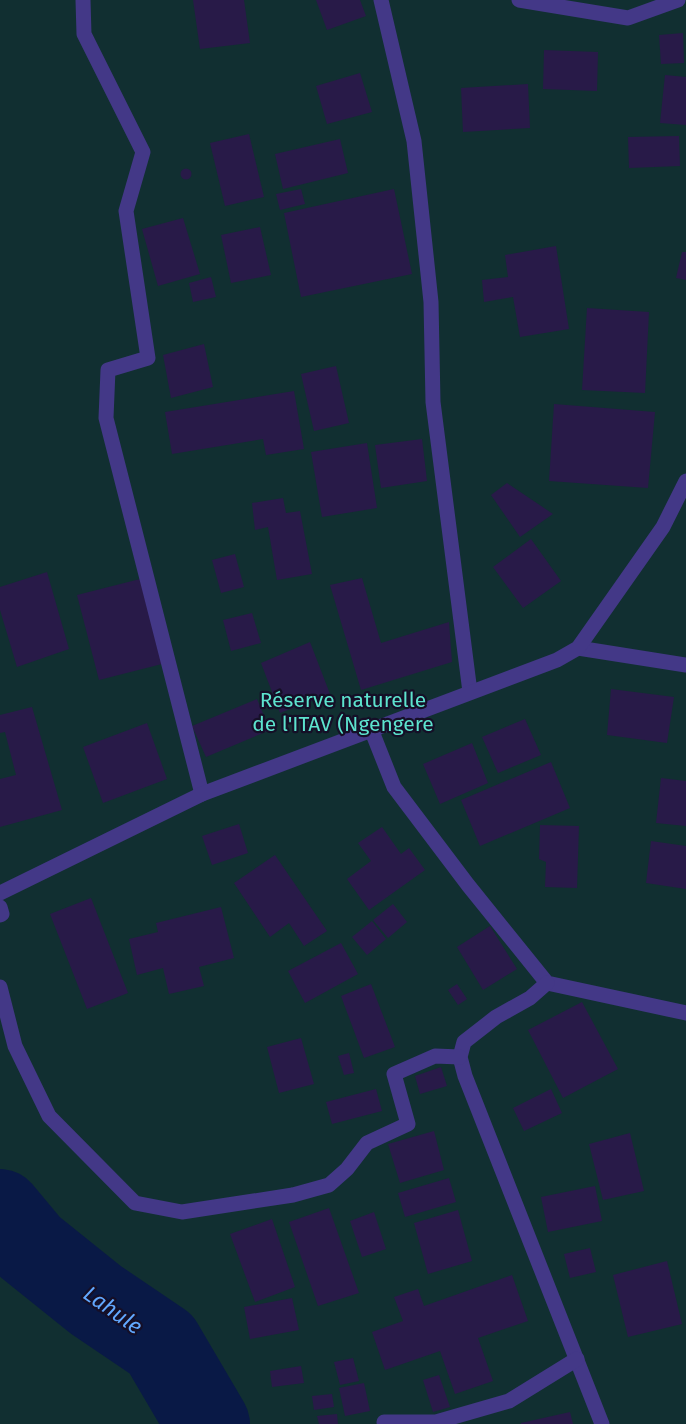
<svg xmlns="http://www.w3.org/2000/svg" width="686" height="1424" font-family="'Fira Sans',sans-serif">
<rect width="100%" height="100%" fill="#150f27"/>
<!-- green -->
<rect fill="#112f31" x="0" y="0" width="686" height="1424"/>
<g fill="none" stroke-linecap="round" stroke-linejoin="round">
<!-- river -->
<path stroke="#091946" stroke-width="84" d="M 0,1211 L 30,1247 L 96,1300 L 161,1344 L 208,1424"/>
</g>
<!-- building -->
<g fill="#281a48">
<path d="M 193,0 L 244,0 L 250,43 L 200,49 Z"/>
<path d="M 316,0 L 360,0 L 366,16 L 327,30 Z"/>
<path d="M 683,33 L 684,63 L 661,64 L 659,35 Z"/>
<path d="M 544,50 L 598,52 L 597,91 L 543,89 Z"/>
<path d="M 360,73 L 372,112 L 327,124 L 316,86 Z"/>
<path d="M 665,75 L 686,77 L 686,125 L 660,123 Z"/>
<path d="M 528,84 L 530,128 L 463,132 L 461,88 Z"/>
<path d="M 249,134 L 264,197 L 225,206 L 210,143 Z"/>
<path d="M 679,136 L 680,166 L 629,168 L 628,137 Z"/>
<path d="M 340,139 L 348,173 L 283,189 L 275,154 Z"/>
<circle cx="186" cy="174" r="5.5"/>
<path d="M 301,189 L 305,204 L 280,210 L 276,194 Z"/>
<path d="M 394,189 L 412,274 L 301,297 L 284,213 Z"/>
<path d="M 183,218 L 200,274 L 158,286 L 142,229 Z"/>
<path d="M 260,227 L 271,275 L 231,283 L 221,235 Z"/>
<path d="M 556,246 L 569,329 L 520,337 L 513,297 L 484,302 L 482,280 L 508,277 L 505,255 Z"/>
<path d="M 682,252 L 686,252 L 686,280 L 676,278 Z"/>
<path d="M 211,277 L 216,297 L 193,302 L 189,283 Z"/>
<path d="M 587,308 L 649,312 L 645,393 L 582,390 Z"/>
<path d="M 204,344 L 213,387 L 171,398 L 163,355 Z"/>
<path d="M 336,366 L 349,423 L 314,431 L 301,374 Z"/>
<path d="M 294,391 L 304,449 L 266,455 L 263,439 L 172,454 L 165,412 Z"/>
<path d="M 554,404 L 655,412 L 648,488 L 549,481 Z"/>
<path d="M 422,439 L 427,481 L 381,488 L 375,445 Z"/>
<path d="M 367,443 L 377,508 L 322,517 L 311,452 Z"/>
<path d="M 507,483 L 553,514 L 520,537 L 491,495 Z"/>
<path d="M 283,498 L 286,513 L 300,511 L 312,574 L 277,580 L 268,527 L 255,530 L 252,503 Z"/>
<path d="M 531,539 L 561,581 L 523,608 L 493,567 Z"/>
<path d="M 235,554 L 244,587 L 221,593 L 212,560 Z"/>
<path d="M 47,572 L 69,649 L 17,667 L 0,610 L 0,587 Z"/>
<path d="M 362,578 L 381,643 L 449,622 L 452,662 L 361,690 L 330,585 Z"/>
<path d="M 140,579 L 162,664 L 99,680 L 77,595 Z"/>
<path d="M 252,613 L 261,643 L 231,651 L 223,620 Z"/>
<path d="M 310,642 L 330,694 L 280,713 L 261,663 Z"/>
<path d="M 611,689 L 674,697 L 667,743 L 607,735 Z"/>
<path d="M 257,699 L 270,730 L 206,757 L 192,726 Z"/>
<path d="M 32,707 L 62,810 L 0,827 L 0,779 L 16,775 L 5,732 L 0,733 L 0,715 Z"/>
<path d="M 525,719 L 541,755 L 498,773 L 482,737 Z"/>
<path d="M 147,723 L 167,779 L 103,803 L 83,747 Z"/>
<path d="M 472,743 L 488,783 L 440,804 L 423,764 Z"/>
<path d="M 551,762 L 570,808 L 480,846 L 461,800 Z"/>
<path d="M 661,778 L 686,781 L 686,826 L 656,823 Z"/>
<path d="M 239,824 L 248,853 L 212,865 L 202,836 Z"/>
<path d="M 540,825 L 579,826 L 577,888 L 545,887 L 546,862 L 539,859 Z"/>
<path d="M 382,827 L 401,854 L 409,848 L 425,870 L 369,910 L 347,879 L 371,861 L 358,843 Z"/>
<path d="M 651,841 L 686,846 L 686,889 L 646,883 Z"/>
<path d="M 275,855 L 327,931 L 304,946 L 289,923 L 270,937 L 234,883 Z"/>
<path d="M 91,898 L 128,993 L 87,1009 L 50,914 Z"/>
<path d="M 393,904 L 407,922 L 388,938 L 373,920 Z"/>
<path d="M 221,907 L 234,958 L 199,967 L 204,986 L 169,994 L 163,968 L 137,975 L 129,939 L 158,932 L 156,923 Z"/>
<path d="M 372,921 L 386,939 L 367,955 L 352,937 Z"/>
<path d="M 490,926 L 517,969 L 483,990 L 457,947 Z"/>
<path d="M 341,943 L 358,974 L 305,1003 L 288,971 Z"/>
<path d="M 371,984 L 395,1047 L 364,1058 L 341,996 Z"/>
<path d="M 457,984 L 467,999 L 458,1005 L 448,990 Z"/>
<path d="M 582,1002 L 618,1069 L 563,1098 L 528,1030 Z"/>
<path d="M 301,1038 L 314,1084 L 279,1093 L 267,1047 Z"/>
<path d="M 349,1053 L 354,1073 L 344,1075 L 338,1056 Z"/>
<path d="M 441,1067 L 447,1086 L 420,1094 L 415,1076 Z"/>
<path d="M 376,1089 L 382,1111 L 332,1124 L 326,1102 Z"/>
<path d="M 551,1089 L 562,1113 L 524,1131 L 513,1108 Z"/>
<path d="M 434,1131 L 444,1170 L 400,1183 L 388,1144 Z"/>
<path d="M 630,1133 L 644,1191 L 603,1200 L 589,1144 Z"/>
<path d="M 449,1178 L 456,1202 L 405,1217 L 398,1193 Z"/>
<path d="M 595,1186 L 602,1221 L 548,1232 L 541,1197 Z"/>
<path d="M 329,1208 L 359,1293 L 318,1306 L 289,1222 Z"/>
<path d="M 458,1210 L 472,1261 L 428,1274 L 414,1223 Z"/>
<path d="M 374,1212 L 386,1249 L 362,1257 L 350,1221 Z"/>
<path d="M 272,1219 L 295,1287 L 255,1302 L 230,1234 Z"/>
<path d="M 590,1248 L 596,1272 L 570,1278 L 564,1254 Z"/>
<path d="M 667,1261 L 682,1324 L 628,1337 L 613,1275 Z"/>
<path d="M 512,1275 L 528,1321 L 478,1338 L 493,1381 L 455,1394 L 440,1351 L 385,1370 L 372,1332 L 403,1321 L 394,1297 L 418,1289 L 424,1306 Z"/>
<path d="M 292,1298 L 299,1330 L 250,1339 L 244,1307 Z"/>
<path d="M 353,1358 L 359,1381 L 340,1385 L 334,1362 Z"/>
<path d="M 301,1366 L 304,1383 L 272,1387 L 270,1371 Z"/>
<path d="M 439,1375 L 450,1407 L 433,1412 L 423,1380 Z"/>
<path d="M 364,1383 L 370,1411 L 345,1416 L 339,1388 Z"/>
<path d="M 332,1394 L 334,1407 L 314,1410 L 312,1396 Z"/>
<path d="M 570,1412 L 573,1424 L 521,1424 L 521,1423 Z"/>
<path d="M 337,1414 L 338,1424 L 319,1424 L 317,1416 Z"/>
</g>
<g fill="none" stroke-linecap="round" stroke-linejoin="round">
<!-- minor -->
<g stroke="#433887" stroke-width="15">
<path d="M 83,0 L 84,34 L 143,152 L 126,211 L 148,358 L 108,370 L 106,418 L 202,794"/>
<path d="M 381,0 L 414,141 L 431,302 L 433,402 L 470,692"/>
<path d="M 519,0 L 628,18 L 678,0"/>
<path d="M 578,648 L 686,665"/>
<path d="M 371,729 L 394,787 L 468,885 L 547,983 L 686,1013"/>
<path d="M 0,893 L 202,794 L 557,660 L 578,648 L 663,527 L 686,481"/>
<path d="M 0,907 L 2,914 L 0,915"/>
<path d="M 547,983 L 530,998 L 496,1017 L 464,1042 L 460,1057 L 465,1076 L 602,1424"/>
<path d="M 0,987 L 15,1046 L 49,1116 L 135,1203 L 182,1212 L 293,1195 L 329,1185 L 347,1169 L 367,1143 L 408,1124 L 394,1074 L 435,1056 L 460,1057"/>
<path d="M 384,1422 L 436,1422 L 509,1401 L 577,1359"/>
</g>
</g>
<g text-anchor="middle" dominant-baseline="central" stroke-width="4.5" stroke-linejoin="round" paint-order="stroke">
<!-- park labels -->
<g font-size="21" fill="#5de3ce" stroke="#150f27">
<text x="343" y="700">Réserve naturelle<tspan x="343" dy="24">de l'ITAV (Ngengere</tspan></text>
</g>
<!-- water labels -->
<g font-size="22" font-style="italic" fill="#62a8ff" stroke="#150f27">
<text transform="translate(113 1310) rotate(35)">Lahule</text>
</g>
</g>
</svg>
